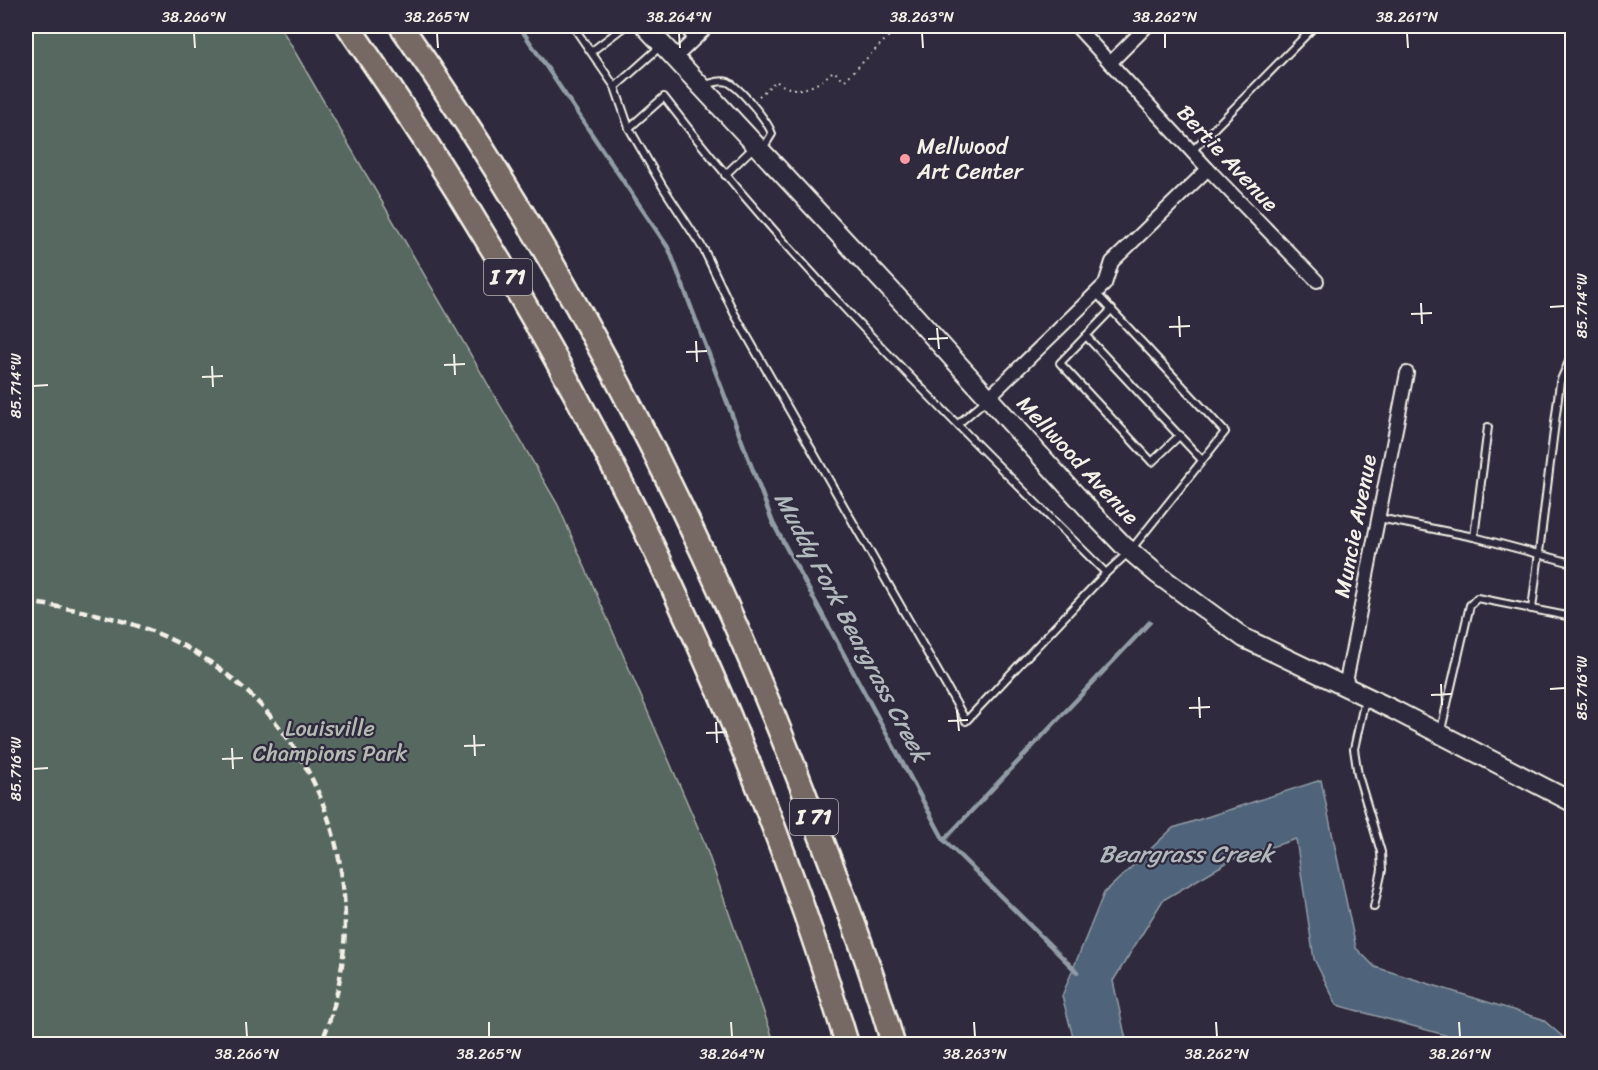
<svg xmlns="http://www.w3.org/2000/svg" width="1598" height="1070" font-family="Sriracha,sans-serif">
<rect width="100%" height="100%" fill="#2f2a3d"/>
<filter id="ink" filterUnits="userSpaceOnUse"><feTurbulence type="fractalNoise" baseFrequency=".0167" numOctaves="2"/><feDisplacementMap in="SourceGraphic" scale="12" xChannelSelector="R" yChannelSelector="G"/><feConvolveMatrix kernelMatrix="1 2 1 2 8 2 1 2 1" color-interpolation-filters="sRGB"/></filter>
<g filter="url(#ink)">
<!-- green -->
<path fill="#566860" stroke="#a5aca4" stroke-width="1.5" d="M 26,26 L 279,26 L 284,33 L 558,505 L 703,839 L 775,1044 L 26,1044 Z"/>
<!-- water -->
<path fill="#4f647a" stroke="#919ca6" stroke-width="1.5" d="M 1321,780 L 1356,948 L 1375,967 L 1542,1019 L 1571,1044 L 1477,1044 L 1337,1005 L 1314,959 L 1296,839 L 1233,859 L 1163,900 L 1113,981 L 1127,1044 L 1075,1044 L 1062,996 L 1104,893 L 1173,828 Z"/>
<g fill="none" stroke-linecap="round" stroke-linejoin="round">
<!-- stream -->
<g stroke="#919ca6" stroke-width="4.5">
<path d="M 519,26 L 669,249 L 773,523 L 944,840 L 1077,972"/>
<path d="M 944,840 L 1150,622"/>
</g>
<defs>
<g id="lane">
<path d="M 573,26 L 615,87 L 629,128 L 663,187 L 704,250 L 734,313 L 966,721 L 1106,573"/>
<path d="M 680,26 L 693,40"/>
<path d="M 592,51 L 625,26"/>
<path d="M 704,85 C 711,84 720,79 728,82 C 740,88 768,121 772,134 L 762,150"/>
<path d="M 615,87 L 662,45"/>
<path d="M 629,128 L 664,97 C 795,269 953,420 1106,573 L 1130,551 L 1225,432 L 1096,293"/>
<path d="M 1192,151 L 1315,26"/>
<path d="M 725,175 L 755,146"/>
<path d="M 1112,309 L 1086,336 L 1201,459"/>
<path d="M 1086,336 L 1060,363 L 1152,462 L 1180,435"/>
<path d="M 958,424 L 987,399"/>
<path d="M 1379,518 L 1474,537 L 1572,563"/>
<path d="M 1474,537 L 1488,427"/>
<path d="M 1532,609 L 1560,382 L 1571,357"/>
<path d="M 1365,699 L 1354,749 L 1358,775 L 1381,852 L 1382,870 L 1374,907"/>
<path d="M 1441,730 L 1470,605 L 1477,598 L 1572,617"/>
</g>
<g id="street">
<path d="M 1076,26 L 1208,169 L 1317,281"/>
<path d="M 676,57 L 708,26"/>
<path d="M 1110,63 L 1147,26"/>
<path d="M 988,398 L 1105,284 L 1112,262 L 1208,169"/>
<path d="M 1345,687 L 1407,373"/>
</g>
<path id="secondary" d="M 645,26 L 912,313 L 1093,514 L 1123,545 L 1157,574 L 1244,638 L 1394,710 L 1572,802"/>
<g id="highway">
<path d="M 348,26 C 564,336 739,682 847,1044"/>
<path d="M 401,26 C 572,271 711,543 816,824 C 844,897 872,969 893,1044"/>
</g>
</defs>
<!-- lane casing -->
<use href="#lane" stroke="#f4f1e8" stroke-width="10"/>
<!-- street casing -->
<use href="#street" stroke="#f4f1e8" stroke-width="16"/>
<!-- secondary casing -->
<use href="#secondary" stroke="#f4f1e8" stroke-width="22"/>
<!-- highway casing -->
<use href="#highway" stroke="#f4f1e8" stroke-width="27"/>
<!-- path -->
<g stroke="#f4f1e8" stroke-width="2" stroke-dasharray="1.5 4.5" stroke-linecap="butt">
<path d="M 876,26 L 890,35"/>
<path d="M 759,96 L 776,81 C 796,97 817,87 833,71 L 845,80 L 890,35 L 908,34 L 916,26"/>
</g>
<!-- lane -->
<use href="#lane" stroke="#2f2a3d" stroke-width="6"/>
<!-- street -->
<use href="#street" stroke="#2f2a3d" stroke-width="12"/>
<!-- secondary -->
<use href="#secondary" stroke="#2f2a3d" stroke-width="18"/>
<!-- highway -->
<use href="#highway" stroke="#766964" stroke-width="22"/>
<!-- rail -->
<path stroke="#f4f1e8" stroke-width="4.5" stroke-dasharray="9 4.5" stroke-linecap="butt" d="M 26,602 C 76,609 128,618 174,641 C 324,716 382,892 321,1044"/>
</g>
</g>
<!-- ticks -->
<path fill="none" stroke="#f4f1e8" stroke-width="2" d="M 194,33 L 195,48M 437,33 L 438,48M 679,33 L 680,48M 922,33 L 923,48M 1165,33 L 1165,48M 1407,33 L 1408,48M 1421,303 L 1422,324M 1550,307 L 1565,306M 1411,314 L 1432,313M 1179,316 L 1180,337M 1169,327 L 1190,326M 937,328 L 939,349M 928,339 L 948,338M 696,341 L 697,362M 686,352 L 707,351M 454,354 L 455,375M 444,365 L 465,364M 212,366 L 213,387M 202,377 L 223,376M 33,386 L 48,385M 1441,684 L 1442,705M 1550,689 L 1565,688M 1431,695 L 1452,694M 1199,697 L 1200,718M 1189,708 L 1210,707M 957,710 L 959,731M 948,721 L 968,720M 716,722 L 717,743M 706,733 L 727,732M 474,735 L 475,756M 464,746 L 485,745M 232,748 L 233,769M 222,759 L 243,758M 33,769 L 48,768M 246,1022 L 247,1037M 489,1022 L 489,1037M 731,1022 L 732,1037M 974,1022 L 975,1037M 1216,1022 L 1217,1037M 1459,1022 L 1460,1037"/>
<!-- markers -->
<circle fill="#ff9aa2" stroke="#2f2a3d" stroke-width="2" cx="905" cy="159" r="6"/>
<g text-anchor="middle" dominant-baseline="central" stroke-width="4.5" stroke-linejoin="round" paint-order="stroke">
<!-- shield labels -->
<g fill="#2f2a3d" stroke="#b9b5b5" stroke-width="1.5">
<rect x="484" y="259" width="48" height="36" rx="4.5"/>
<rect x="790" y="799" width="48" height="36" rx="4.5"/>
</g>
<g font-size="21" font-weight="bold" fill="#f4f1e8">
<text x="508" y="277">I 71</text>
<text x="814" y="817">I 71</text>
</g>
<!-- poi labels -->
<g font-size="22" fill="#f4f1e8" stroke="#2f2a3d" text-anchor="start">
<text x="917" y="146">Mellwood<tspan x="917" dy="25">Art Center</tspan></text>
</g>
<!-- street labels -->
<g font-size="22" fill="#f4f1e8" stroke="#2f2a3d">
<text transform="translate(1228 158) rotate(47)">Bertie Avenue</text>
<text transform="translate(1078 460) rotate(47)">Mellwood Avenue</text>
<text transform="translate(1355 526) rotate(-79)">Muncie Avenue</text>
</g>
<!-- park labels -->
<g font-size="22" fill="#b5bab2" stroke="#2f2a3d">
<text x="330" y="728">Louisville<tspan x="330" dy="25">Champions Park</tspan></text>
</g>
<!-- water labels -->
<g font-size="24" font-style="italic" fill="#b2b9bc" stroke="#2f2a3d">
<text transform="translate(852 627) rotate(62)">Muddy Fork Beargrass Creek</text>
<text x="1186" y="854">Beargrass Creek</text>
</g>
</g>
<!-- margin -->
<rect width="1598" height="1070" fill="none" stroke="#2f2a3d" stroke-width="66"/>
<rect x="33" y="33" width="1532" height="1004" fill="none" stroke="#f4f1e8" stroke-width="2"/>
<g font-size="15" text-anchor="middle" fill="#f4f1e8">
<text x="194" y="22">38.266°N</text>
<text x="437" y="22">38.265°N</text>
<text x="679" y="22">38.264°N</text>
<text x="922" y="22">38.263°N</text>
<text x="1165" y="22">38.262°N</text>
<text x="1407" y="22">38.261°N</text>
<text transform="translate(1582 306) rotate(-90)" y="5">85.714°W</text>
<text transform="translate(16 386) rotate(-90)" y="5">85.714°W</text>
<text transform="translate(1582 688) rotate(-90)" y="5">85.716°W</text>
<text transform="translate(16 769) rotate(-90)" y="5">85.716°W</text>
<text x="247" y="1059">38.266°N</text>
<text x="489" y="1059">38.265°N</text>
<text x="732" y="1059">38.264°N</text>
<text x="975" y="1059">38.263°N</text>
<text x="1217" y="1059">38.262°N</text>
<text x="1460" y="1059">38.261°N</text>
</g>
</svg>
